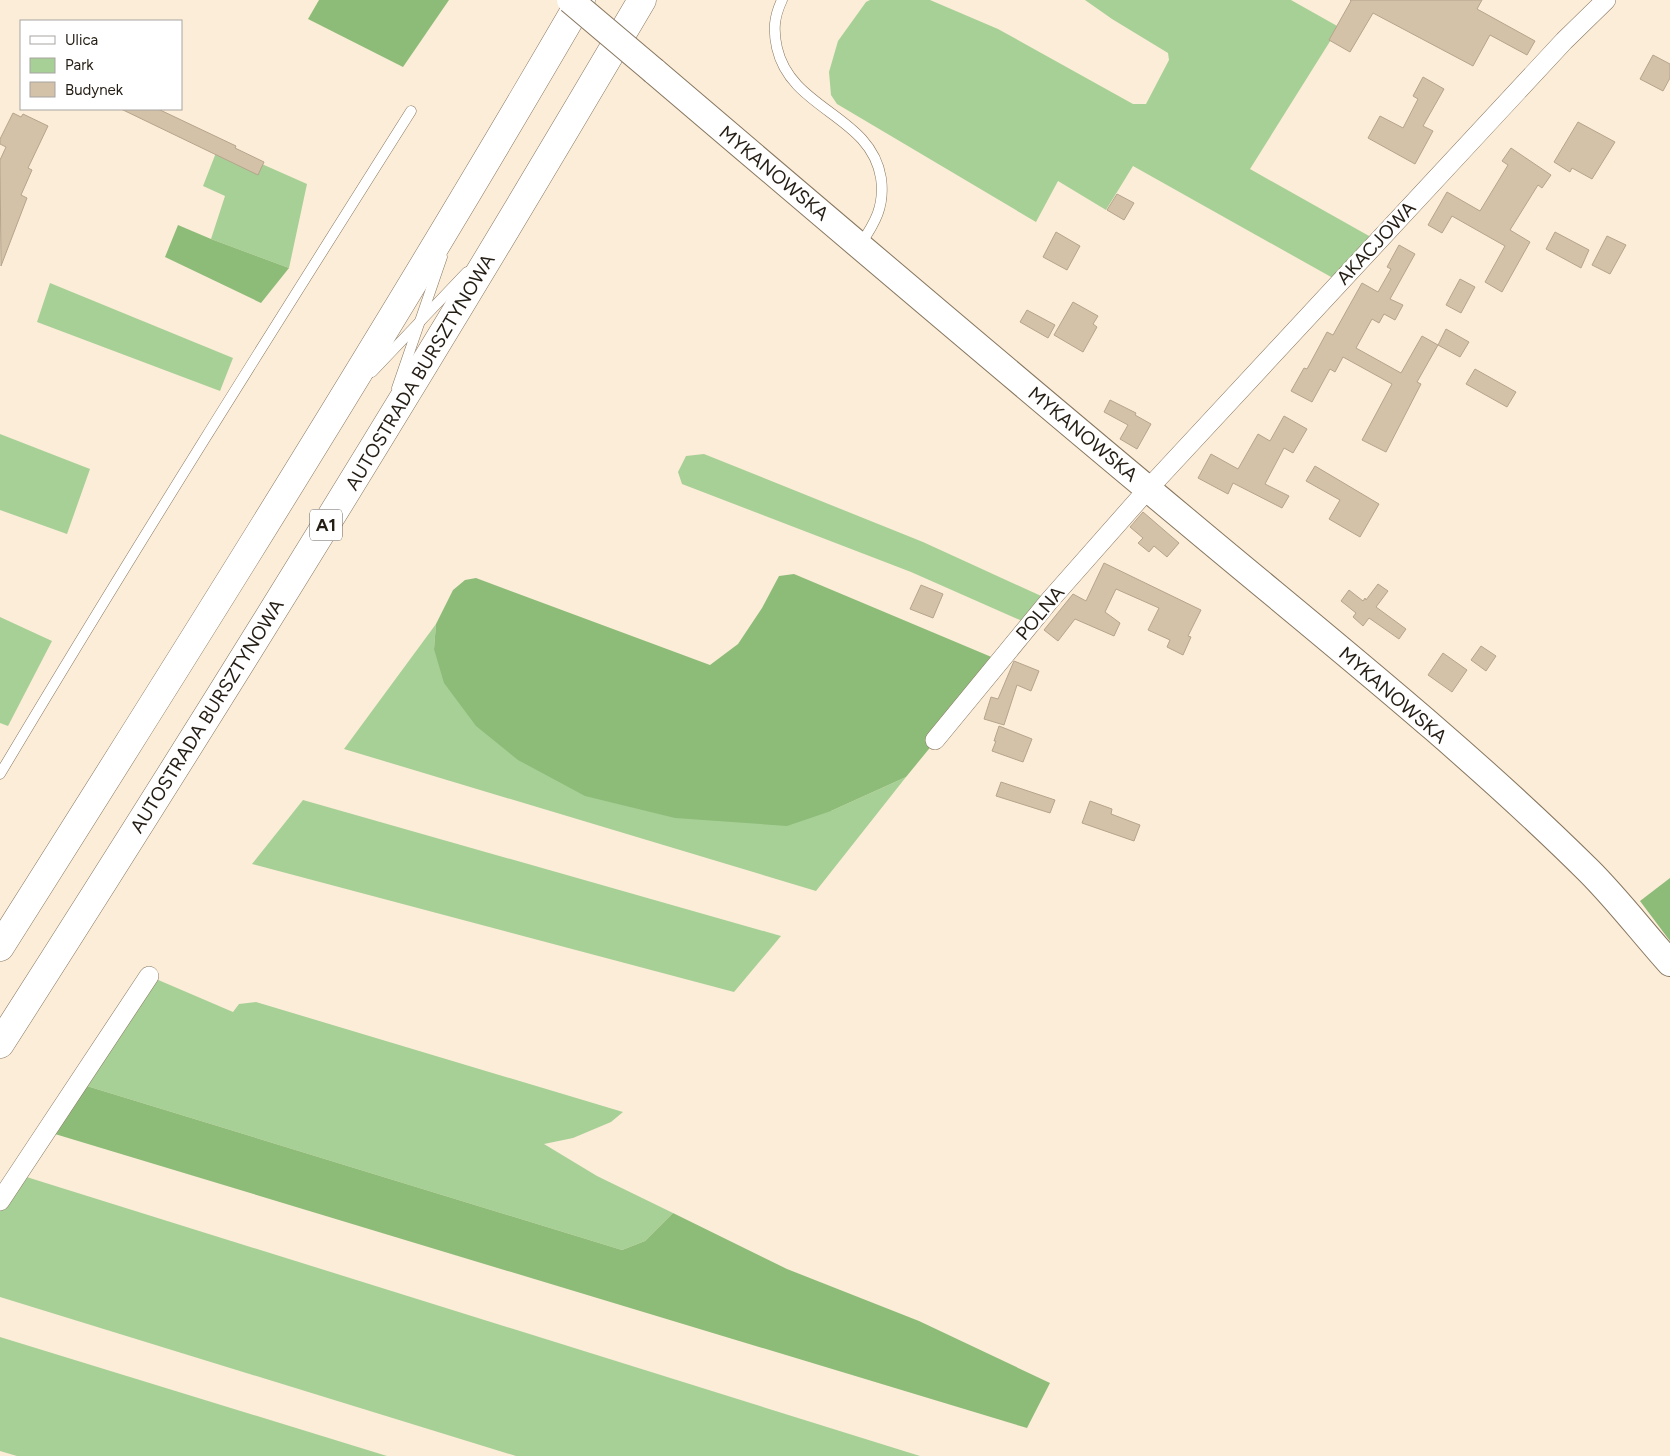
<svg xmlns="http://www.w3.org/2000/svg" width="1670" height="1456" font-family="Figtree,sans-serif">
<rect width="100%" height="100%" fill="#fcedd8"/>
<!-- green -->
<g fill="#a7d096">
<path d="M 870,0 L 930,0 L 998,29 L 1133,104 L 1146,104 L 1169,60 L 1168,53 L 1112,19 L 1085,0 L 1291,0 L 1339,27 L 1250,169 L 1378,241 L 1340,282 L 1133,166 L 1106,210 L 1058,181 L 1036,222 L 837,104 L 831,95 L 829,72 L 838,41 L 866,2 Z"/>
<path d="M 219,145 L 307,184 L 289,268 L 211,239 L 225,196 L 203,186 Z"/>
<path d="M 50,283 L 233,358 L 220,391 L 37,322 Z"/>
<path d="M 0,434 L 90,469 L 67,534 L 0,510 Z"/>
<path d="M 704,454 L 923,542 L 1050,600 L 1029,624 L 911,572 L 682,484 L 678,472 L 686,456 Z"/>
<path d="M 0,617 L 52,641 L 8,726 L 0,723 Z"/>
<path d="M 436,624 L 434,649 L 831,811 L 906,777 L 816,891 L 344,749 Z"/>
<path d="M 303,800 L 781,936 L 734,992 L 252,864 Z"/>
<path d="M 149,976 L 233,1012 L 239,1004 L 256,1002 L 623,1112 L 611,1122 L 573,1138 L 544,1144 L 597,1176 L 673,1213 L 645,1241 L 622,1250 L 77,1083 Z"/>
<path d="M 17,1174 L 920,1456 L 516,1456 L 0,1297 L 0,1201 Z"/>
<path d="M 0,1337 L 387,1456 L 17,1456 L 0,1451 Z"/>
</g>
<!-- forest -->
<g fill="#8dbc79">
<path d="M 319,0 L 449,0 L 403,67 L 308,19 Z"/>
<path d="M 178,225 L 211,239 L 289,268 L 261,303 L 165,257 Z"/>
<path d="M 794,574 L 1001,661 L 906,777 L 831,811 L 787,826 L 675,818 L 585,796 L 518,760 L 476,726 L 444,683 L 434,649 L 436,624 L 453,590 L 465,580 L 476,578 L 710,665 L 738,644 L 762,608 L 779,576 Z"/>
<path d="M 1670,878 L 1670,941 L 1640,901 Z"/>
<path d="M 77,1083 L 622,1250 L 645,1241 L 673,1213 L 787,1269 L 919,1321 L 1050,1383 L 1027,1428 L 45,1131 Z"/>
</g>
<!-- building -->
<g fill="#d3c1a8" stroke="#b6a48c">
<path d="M 1350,0 L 1482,0 L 1477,9 L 1535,41 L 1527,55 L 1490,35 L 1473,66 L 1373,13 L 1350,52 L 1329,40 L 1351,1 Z"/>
<path d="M 1653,55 L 1670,64 L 1670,78 L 1663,91 L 1640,79 Z"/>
<path d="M 1423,77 L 1444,89 L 1423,126 L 1433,131 L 1415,164 L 1368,138 L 1380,116 L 1403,128 L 1418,99 L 1413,96 Z"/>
<path d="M 121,109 L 158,109 L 236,146 L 235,148 L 264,162 L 258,175 Z"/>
<path d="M 13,113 L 21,117 L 23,114 L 48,126 L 28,168 L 32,170 L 21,195 L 27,198 L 1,266 L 0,160 L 6,147 L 0,144 L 0,139 Z"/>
<path d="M 1578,122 L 1615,142 L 1592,179 L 1572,168 L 1570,172 L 1554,162 Z"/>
<path d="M 1511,148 L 1551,175 L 1542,188 L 1538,185 L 1510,230 L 1530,242 L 1502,292 L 1485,282 L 1505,246 L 1452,216 L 1442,233 L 1428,225 L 1447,192 L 1480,211 L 1508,165 L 1502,161 Z"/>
<path d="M 1117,194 L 1134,203 L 1124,220 L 1107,210 Z"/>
<path d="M 1056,232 L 1080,246 L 1067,270 L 1043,257 Z"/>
<path d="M 1555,232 L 1589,250 L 1581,268 L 1546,249 Z"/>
<path d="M 1607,236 L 1626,245 L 1610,274 L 1592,265 Z"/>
<path d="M 1399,245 L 1415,254 L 1390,299 L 1403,305 L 1395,320 L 1384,314 L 1379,323 L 1372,319 L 1356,348 L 1401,373 L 1422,336 L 1438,345 L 1417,382 L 1421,384 L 1386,452 L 1362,440 L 1392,384 L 1343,357 L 1335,372 L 1330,369 L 1312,402 L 1291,391 L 1304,368 L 1307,369 L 1327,332 L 1333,335 L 1362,283 L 1378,292 L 1391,269 L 1387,267 Z"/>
<path d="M 1460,279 L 1475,287 L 1461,313 L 1446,305 Z"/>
<path d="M 1073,302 L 1098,316 L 1093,324 L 1097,327 L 1083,352 L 1054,335 Z"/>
<path d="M 1027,310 L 1055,325 L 1048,338 L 1020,322 Z"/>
<path d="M 1446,329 L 1469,342 L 1460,357 L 1438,345 Z"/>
<path d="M 1475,369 L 1516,392 L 1507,407 L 1466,384 Z"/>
<path d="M 1110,400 L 1136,413 L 1135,415 L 1151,424 L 1137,449 L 1120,439 L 1128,425 L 1104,412 Z"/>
<path d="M 1284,416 L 1307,429 L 1293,453 L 1284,448 L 1265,484 L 1289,496 L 1282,508 L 1233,483 L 1228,494 L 1198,478 L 1211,454 L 1238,469 L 1258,434 L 1270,441 Z"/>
<path d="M 1315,466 L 1379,504 L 1360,537 L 1329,519 L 1340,500 L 1306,481 Z"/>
<path d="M 1143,512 L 1179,543 L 1167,557 L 1154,546 L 1149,552 L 1138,543 L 1143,538 L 1130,527 Z"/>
<path d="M 1104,563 L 1201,610 L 1188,636 L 1191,637 L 1183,655 L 1167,647 L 1170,640 L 1148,630 L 1159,608 L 1116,589 L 1105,612 L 1120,623 L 1114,636 L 1075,619 L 1058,641 L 1044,630 L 1073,594 L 1086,601 Z"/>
<path d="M 1378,584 L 1388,591 L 1376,607 L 1406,629 L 1399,639 L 1369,618 L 1363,626 L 1353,617 L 1356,613 L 1341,601 L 1349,590 L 1363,601 L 1365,598 L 1366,600 Z"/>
<path d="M 921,585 L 943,594 L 933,618 L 910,609 Z"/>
<path d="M 1481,646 L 1496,656 L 1486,671 L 1471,660 Z"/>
<path d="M 1443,653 L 1467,670 L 1452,692 L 1428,675 Z"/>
<path d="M 1014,661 L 1039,671 L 1031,691 L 1017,685 L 1004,725 L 984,719 L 991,697 L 998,699 Z"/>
<path d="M 999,726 L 1032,739 L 1023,762 L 992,751 L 996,741 L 994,741 Z"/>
<path d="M 1001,782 L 1055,800 L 1050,813 L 996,796 Z"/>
<path d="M 1090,801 L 1112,809 L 1111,814 L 1140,825 L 1134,841 L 1082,823 Z"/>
</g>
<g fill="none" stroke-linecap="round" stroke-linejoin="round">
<defs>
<g id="service">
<path d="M 782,0 C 774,17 773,30 777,48 C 791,110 871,115 881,178 C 885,206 875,223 860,245"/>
<path d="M 372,372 L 467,272"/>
<path d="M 397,388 L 442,257"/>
<path d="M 0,774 C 133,551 272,331 411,111"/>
</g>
<g id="minor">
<path d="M 935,740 L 1050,600 L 1148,489 L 1564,41 L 1606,0"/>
<path d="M 0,1201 L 149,976"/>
</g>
<path id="secondary" d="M 654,71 C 830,221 1006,371 1184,519 C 1321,634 1462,745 1589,871 C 1618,900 1643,933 1670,963"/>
<g id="motorway">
<path d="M 0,947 C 198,634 395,320 581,0"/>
<path d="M 0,1044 C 220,700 435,352 642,0"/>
</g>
</defs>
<!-- service casing -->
<use href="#service" stroke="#87765f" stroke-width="11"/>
<!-- minor casing -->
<use href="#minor" stroke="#87765f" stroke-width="20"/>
<!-- secondary casing -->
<use href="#secondary" stroke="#87765f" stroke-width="28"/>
<!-- motorway casing -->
<use href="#motorway" stroke="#87765f" stroke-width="29"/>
<!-- service -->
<use href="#service" stroke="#fff" stroke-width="10"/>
<!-- minor -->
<use href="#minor" stroke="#fff" stroke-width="19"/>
<!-- secondary -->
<use href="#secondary" stroke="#fff" stroke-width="26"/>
<!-- motorway -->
<use href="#motorway" stroke="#fff" stroke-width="28"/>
<defs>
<path id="secondary-bridge" d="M 570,0 L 654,71"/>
</defs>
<!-- secondary-bridge casing -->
<use href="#secondary-bridge" stroke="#87765f" stroke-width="28" stroke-linecap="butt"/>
<!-- secondary-bridge -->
<use href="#secondary-bridge" stroke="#fff" stroke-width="26"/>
</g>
<g text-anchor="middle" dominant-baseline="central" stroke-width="5" stroke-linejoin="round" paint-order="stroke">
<!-- shield labels -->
<rect fill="#fff" stroke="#66615a" stroke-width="1" x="310" y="509.5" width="32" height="31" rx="4"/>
<g font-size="18" font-weight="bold" fill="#241d14">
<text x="326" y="525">A1</text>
</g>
<!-- street labels -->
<g font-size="19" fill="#241d14" stroke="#fff">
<text transform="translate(774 173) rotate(40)">MYKANOWSKA</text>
<text transform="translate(1376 243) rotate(-47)">AKACJOWA</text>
<text transform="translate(420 372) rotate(-59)">AUTOSTRADA BURSZTYNOWA</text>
<text transform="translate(1083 434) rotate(40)">MYKANOWSKA</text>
<text transform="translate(1040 613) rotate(-50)">POLNA</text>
<text transform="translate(1393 695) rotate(41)">MYKANOWSKA</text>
<text transform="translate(207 716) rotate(-58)">AUTOSTRADA BURSZTYNOWA</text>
</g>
</g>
<!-- legend -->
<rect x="20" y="20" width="162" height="90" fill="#ffffff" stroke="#a7a5a1"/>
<rect x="30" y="36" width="25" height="8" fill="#ffffff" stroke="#a7a5a1"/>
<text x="65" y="45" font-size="15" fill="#241d14">Ulica</text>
<rect x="30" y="58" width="25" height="15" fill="#a7d096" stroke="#a7a5a1"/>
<text x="65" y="70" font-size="15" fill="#241d14">Park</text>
<rect x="30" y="82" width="25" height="15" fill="#d3c1a8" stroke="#a7a5a1"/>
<text x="65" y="95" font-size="15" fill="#241d14">Budynek</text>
</svg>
